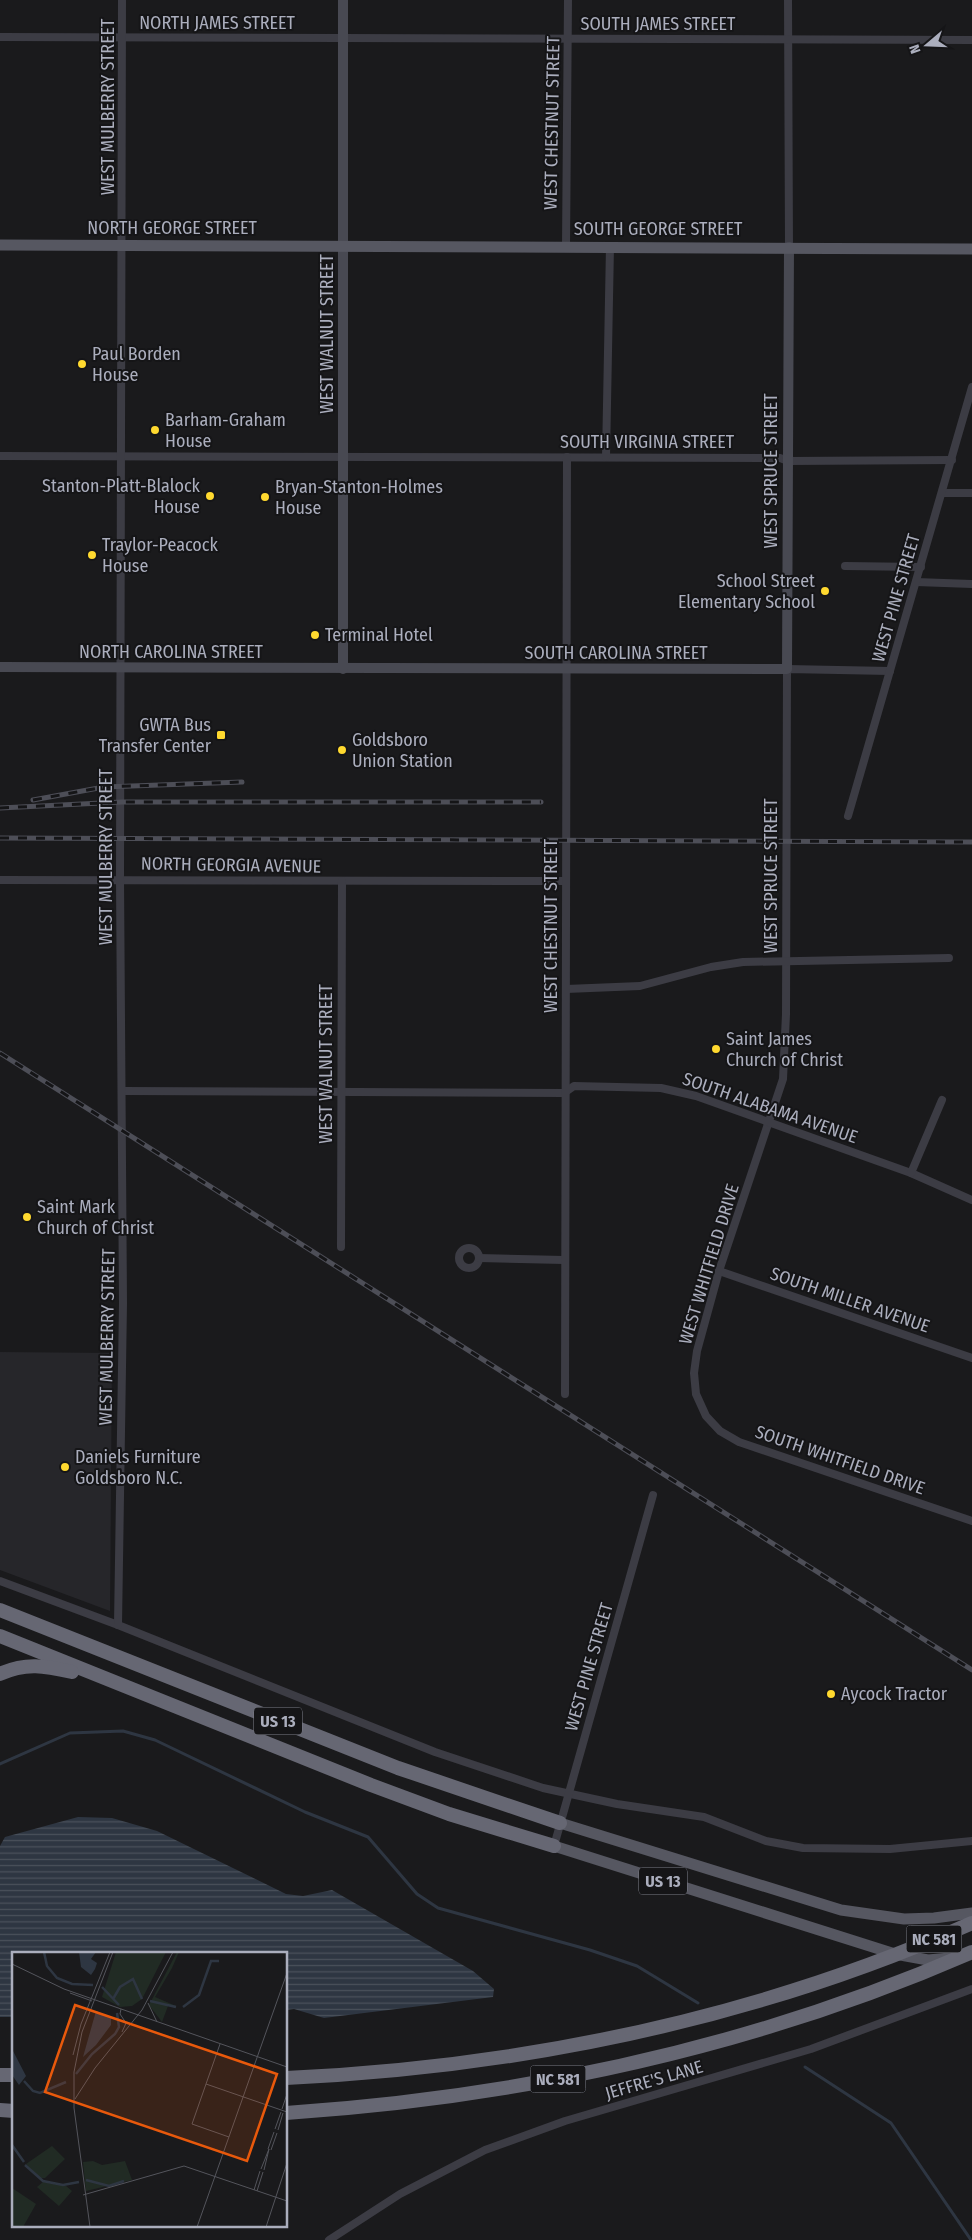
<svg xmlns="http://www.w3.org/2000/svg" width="972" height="2240" font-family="'Fira Sans Condensed',sans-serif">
<defs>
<pattern id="water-rules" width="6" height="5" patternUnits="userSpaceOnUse" patternTransform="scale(1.25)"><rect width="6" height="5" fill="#2e3642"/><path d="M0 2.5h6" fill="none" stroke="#4a515b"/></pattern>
</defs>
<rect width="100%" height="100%" fill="#1a1a1c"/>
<!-- built -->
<path fill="#26262a" d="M 0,1352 L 112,1353 L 110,1611 L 0,1570 Z"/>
<!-- water -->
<path fill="url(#water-rules)" d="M 78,1817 L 112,1818 L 157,1831 L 286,1894 L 303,1896 L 332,1890 L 473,1971 L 494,1989 L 493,1997 L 324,2018 L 294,2009 L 286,2010 L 286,1954 L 14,1954 L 14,2017 L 0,2017 L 0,1846 L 5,1837 Z"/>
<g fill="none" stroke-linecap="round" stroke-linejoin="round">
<!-- stream -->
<g stroke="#2e3642" stroke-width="3">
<path d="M 0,1764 L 70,1733 L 123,1731 L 155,1740 L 305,1812 L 368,1837 L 417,1894 L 438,1908 L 590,1950 L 637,1966 L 698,2003"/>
<path d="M 805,2067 L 891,2123 L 971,2240"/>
</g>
<!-- street -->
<g stroke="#3c3c44" stroke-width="8">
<path d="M 788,0 L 789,247"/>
<path d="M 0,37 L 972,40"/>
<path d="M 566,246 L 568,0"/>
<path d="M 0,456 L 780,458 L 788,461 L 952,460"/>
<path d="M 606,457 L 610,246"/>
<path d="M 942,493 L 972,493"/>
<path d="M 845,566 L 921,567"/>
<path d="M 916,582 L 972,584"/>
<path d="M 890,671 L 787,669 L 786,1014 L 783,1079 L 719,1271 L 697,1351 L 694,1373 L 696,1394 L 706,1416 L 720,1431 L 739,1442 L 972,1521"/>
<path d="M 848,816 L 972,387"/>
<path d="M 0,880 L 566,881"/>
<path d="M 566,989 L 640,986 L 711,967 L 743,962 L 949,958"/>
<path d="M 123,1091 L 564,1093 L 574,1086 L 661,1088 L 696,1096 L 911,1173 L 972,1200"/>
<path d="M 911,1173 L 942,1100"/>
<path d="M 341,1247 L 342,881"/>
<circle cx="469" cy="1258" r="10"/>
<path d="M 479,1258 L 564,1260"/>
<path d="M 719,1271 L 972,1358"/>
<path d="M 565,1394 L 567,457"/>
<path d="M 0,1581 L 118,1625 L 435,1752 L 543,1788 L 617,1804 L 704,1817 L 766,1841 L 803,1848 L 890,1849 L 972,1841"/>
<path d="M 118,1625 L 123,1303 L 120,879 L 122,0"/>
<path d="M 554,1846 L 653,1495"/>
<path d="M 329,2240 L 400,2194 L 485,2150 L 565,2121 L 811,2049 L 972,1989"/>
</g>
<!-- secondary -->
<g stroke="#484952" stroke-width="10">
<path d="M 0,667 L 787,669 L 789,247"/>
<path d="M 343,669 L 343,0"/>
</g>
<!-- primary -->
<g stroke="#565761" stroke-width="11">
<path d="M 0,245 L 972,249"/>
<path d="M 560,1823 L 841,1910 L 904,1919 L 934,1918 L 972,1913"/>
<path d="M 554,1846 L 895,1954 L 928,1960 L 950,1958"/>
</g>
<!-- highway -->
<g stroke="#666773" stroke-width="14">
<path d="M 0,1610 L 398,1768 L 560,1823"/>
<path d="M 0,1636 L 371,1785 L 449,1814 L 554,1846"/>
<path d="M 0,1674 C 26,1662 45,1666 72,1672"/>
<path d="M 0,2075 L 14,2075"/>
<path d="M 286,2078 C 522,2067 755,2019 972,1923"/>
<path d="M 0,2110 L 14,2111"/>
<path d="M 286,2113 C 522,2097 755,2047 972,1952"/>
</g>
<defs>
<g id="rail">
<path d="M 33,800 L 104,787 L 242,782"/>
<path d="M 0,808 L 122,802 L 541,802"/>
<path d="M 0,838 L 972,842"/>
<path d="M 0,1053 L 972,1670"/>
</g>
</defs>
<!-- rail casing -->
<use href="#rail" stroke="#4d4e57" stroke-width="5"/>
<!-- rail -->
<use href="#rail" stroke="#151517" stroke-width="3" stroke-dasharray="9" stroke-linecap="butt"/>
</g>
<!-- markers -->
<g fill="#ffd92f" stroke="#151517" stroke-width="2">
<circle cx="82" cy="364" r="5"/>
<circle cx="155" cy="430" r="5"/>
<circle cx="210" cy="496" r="5"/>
<circle cx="265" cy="497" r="5"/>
<circle cx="92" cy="555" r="5"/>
<circle cx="825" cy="591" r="5"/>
<circle cx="315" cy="635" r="5"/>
<rect x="216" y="730" width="10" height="10" rx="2.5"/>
<circle cx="342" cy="750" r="5"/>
<circle cx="716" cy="1049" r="5"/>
<circle cx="27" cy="1217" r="5"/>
<circle cx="65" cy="1467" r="5"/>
<circle cx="831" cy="1694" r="5"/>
</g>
<g text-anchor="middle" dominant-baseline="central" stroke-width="4" stroke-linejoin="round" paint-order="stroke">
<!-- shield labels -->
<g fill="#151517" stroke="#7e808b" stroke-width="1">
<rect x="254" y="1707.5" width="48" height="27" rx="4"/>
<rect x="639" y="1867.5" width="48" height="27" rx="4"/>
<rect x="906.5" y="1925.5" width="55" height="27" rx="4"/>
<rect x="530.5" y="2065.5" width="55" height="27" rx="4"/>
</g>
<g font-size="16" font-weight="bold" fill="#abaebd">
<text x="278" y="1721">US 13</text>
<text x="663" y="1881">US 13</text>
<text x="934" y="1939">NC 581</text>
<text x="558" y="2079">NC 581</text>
</g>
<!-- street labels -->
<g font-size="18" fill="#abaebd" stroke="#151517">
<text x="217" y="23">NORTH JAMES STREET</text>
<text x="658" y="24">SOUTH JAMES STREET</text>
<text transform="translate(108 107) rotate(-90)">WEST MULBERRY STREET</text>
<text transform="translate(552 123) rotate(-89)">WEST CHESTNUT STREET</text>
<text x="172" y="228">NORTH GEORGE STREET</text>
<text x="658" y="229">SOUTH GEORGE STREET</text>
<text transform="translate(327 334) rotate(-90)">WEST WALNUT STREET</text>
<text x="647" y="442">SOUTH VIRGINIA STREET</text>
<text transform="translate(771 471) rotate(-90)">WEST SPRUCE STREET</text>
<text transform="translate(896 598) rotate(-74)">WEST PINE STREET</text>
<text x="171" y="652">NORTH CAROLINA STREET</text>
<text x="616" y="653">SOUTH CAROLINA STREET</text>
<text transform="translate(106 857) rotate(-90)">WEST MULBERRY STREET</text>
<text transform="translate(231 865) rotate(1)">NORTH GEORGIA AVENUE</text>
<text transform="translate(771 876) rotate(-90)">WEST SPRUCE STREET</text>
<text transform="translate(551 926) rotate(-90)">WEST CHESTNUT STREET</text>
<text transform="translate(326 1064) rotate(-90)">WEST WALNUT STREET</text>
<text transform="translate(770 1108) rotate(19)">SOUTH ALABAMA AVENUE</text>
<text transform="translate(709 1264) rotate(-73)">WEST WHITFIELD DRIVE</text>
<text transform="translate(850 1300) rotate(19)">SOUTH MILLER AVENUE</text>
<text transform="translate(107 1337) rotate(-89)">WEST MULBERRY STREET</text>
<text transform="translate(840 1460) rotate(19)">SOUTH WHITFIELD DRIVE</text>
<text transform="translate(589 1667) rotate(-74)">WEST PINE STREET</text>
<text transform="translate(654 2080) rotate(-16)">JEFFRE'S LANE</text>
</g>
<!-- poi labels -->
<g font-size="18" fill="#abaebd" stroke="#151517" text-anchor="start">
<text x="92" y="354">Paul Borden<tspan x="92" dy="21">House</tspan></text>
<text x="165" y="420">Barham-Graham<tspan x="165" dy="21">House</tspan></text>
<text x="200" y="486" text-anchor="end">Stanton-Platt-Blalock<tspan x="200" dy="21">House</tspan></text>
<text x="275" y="487">Bryan-Stanton-Holmes<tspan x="275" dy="21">House</tspan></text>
<text x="102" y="545">Traylor-Peacock<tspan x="102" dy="21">House</tspan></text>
<text x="815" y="581" text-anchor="end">School Street<tspan x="815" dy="21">Elementary School</tspan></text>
<text x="325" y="635">Terminal Hotel</text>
<text x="211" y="725" text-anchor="end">GWTA Bus<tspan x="211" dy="21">Transfer Center</tspan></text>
<text x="352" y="740">Goldsboro<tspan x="352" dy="21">Union Station</tspan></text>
<text x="726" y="1039">Saint James<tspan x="726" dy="21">Church of Christ</tspan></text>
<text x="37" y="1207">Saint Mark<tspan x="37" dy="21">Church of Christ</tspan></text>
<text x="75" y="1457">Daniels Furniture<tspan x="75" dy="21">Goldsboro N.C.</tspan></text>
<text x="841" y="1694">Aycock Tractor</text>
</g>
</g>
<!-- overview -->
<g transform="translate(12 1952)">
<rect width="275" height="275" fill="#1a1a1c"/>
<path d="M 104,0 L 154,0 L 130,47 L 120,54 L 108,55 L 90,45 ZM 165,0 L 167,0 L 160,16 L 143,45 L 164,54 L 156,54 L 150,70 L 137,53 Z" fill="#212b24"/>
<path d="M 40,194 L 53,207 L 33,226 L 28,226 L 14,212 ZM 31,230 L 54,234 L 60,239 L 47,254 L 25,235 Z" fill="#212b24"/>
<path d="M 81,209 L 90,213 L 113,209 L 120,228 L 74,239 L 71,210 ZM 0,236 L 24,252 L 11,275 L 0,275 Z" fill="#212b24"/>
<path d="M 67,0 L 84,0 L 79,7 L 85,11 L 83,17 L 79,23 L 69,15 ZM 84,59 L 99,65 L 99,73 L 84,93 L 71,105 ZM 0,97 L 14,124 L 7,133 L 0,123 Z" fill="#2e3642"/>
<path fill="none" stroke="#2e3642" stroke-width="2.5" d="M 32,0 L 35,14 L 45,26 L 60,32 L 81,33M 90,35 L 107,53M 101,47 L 108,35 L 121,27 L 130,47M 138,49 L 164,55M 171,55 L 187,43 L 199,9 L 207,9M 64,122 L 80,102 L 103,82 L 107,75 L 105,61M 12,129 L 21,139 L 28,141 L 54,130M 0,193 L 12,210M 13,213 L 31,229 L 51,233 L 67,230M 74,228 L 97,234 L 112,229"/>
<path fill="none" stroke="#54555c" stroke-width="1" d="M 0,12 L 52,37 L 275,115M 58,41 L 80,49M 136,51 L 145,70M 109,57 L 108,62 L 114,71 L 110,80M 208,92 L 180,172 L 217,185M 61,103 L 69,72 L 98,0M 83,116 L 130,58 L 161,0M 194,132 L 275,160M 63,147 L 83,116M 270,157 L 275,142M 263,177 L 269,160M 266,178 L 271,161M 256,197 L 262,180M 259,198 L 265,181M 249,217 L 257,197 L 252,218M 242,238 L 248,219M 245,239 L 251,220M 71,243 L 172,214 L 275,249M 78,275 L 62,156 L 62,120 L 70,80 L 101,0M 185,275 L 275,21M 254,275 L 275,211"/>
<path fill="#e8590c" fill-opacity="0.15" stroke="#e8590c" stroke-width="2.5" d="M 63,53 L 265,122 L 235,209 L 33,140 Z"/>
<rect width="275" height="275" fill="none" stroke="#abaebd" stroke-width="2.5"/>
</g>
<!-- north arrow -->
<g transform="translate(927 45) rotate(251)" stroke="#151517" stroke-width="4" paint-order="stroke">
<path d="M0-4L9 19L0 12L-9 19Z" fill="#abaebd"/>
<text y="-8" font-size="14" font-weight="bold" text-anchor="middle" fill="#abaebd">N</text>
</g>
</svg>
